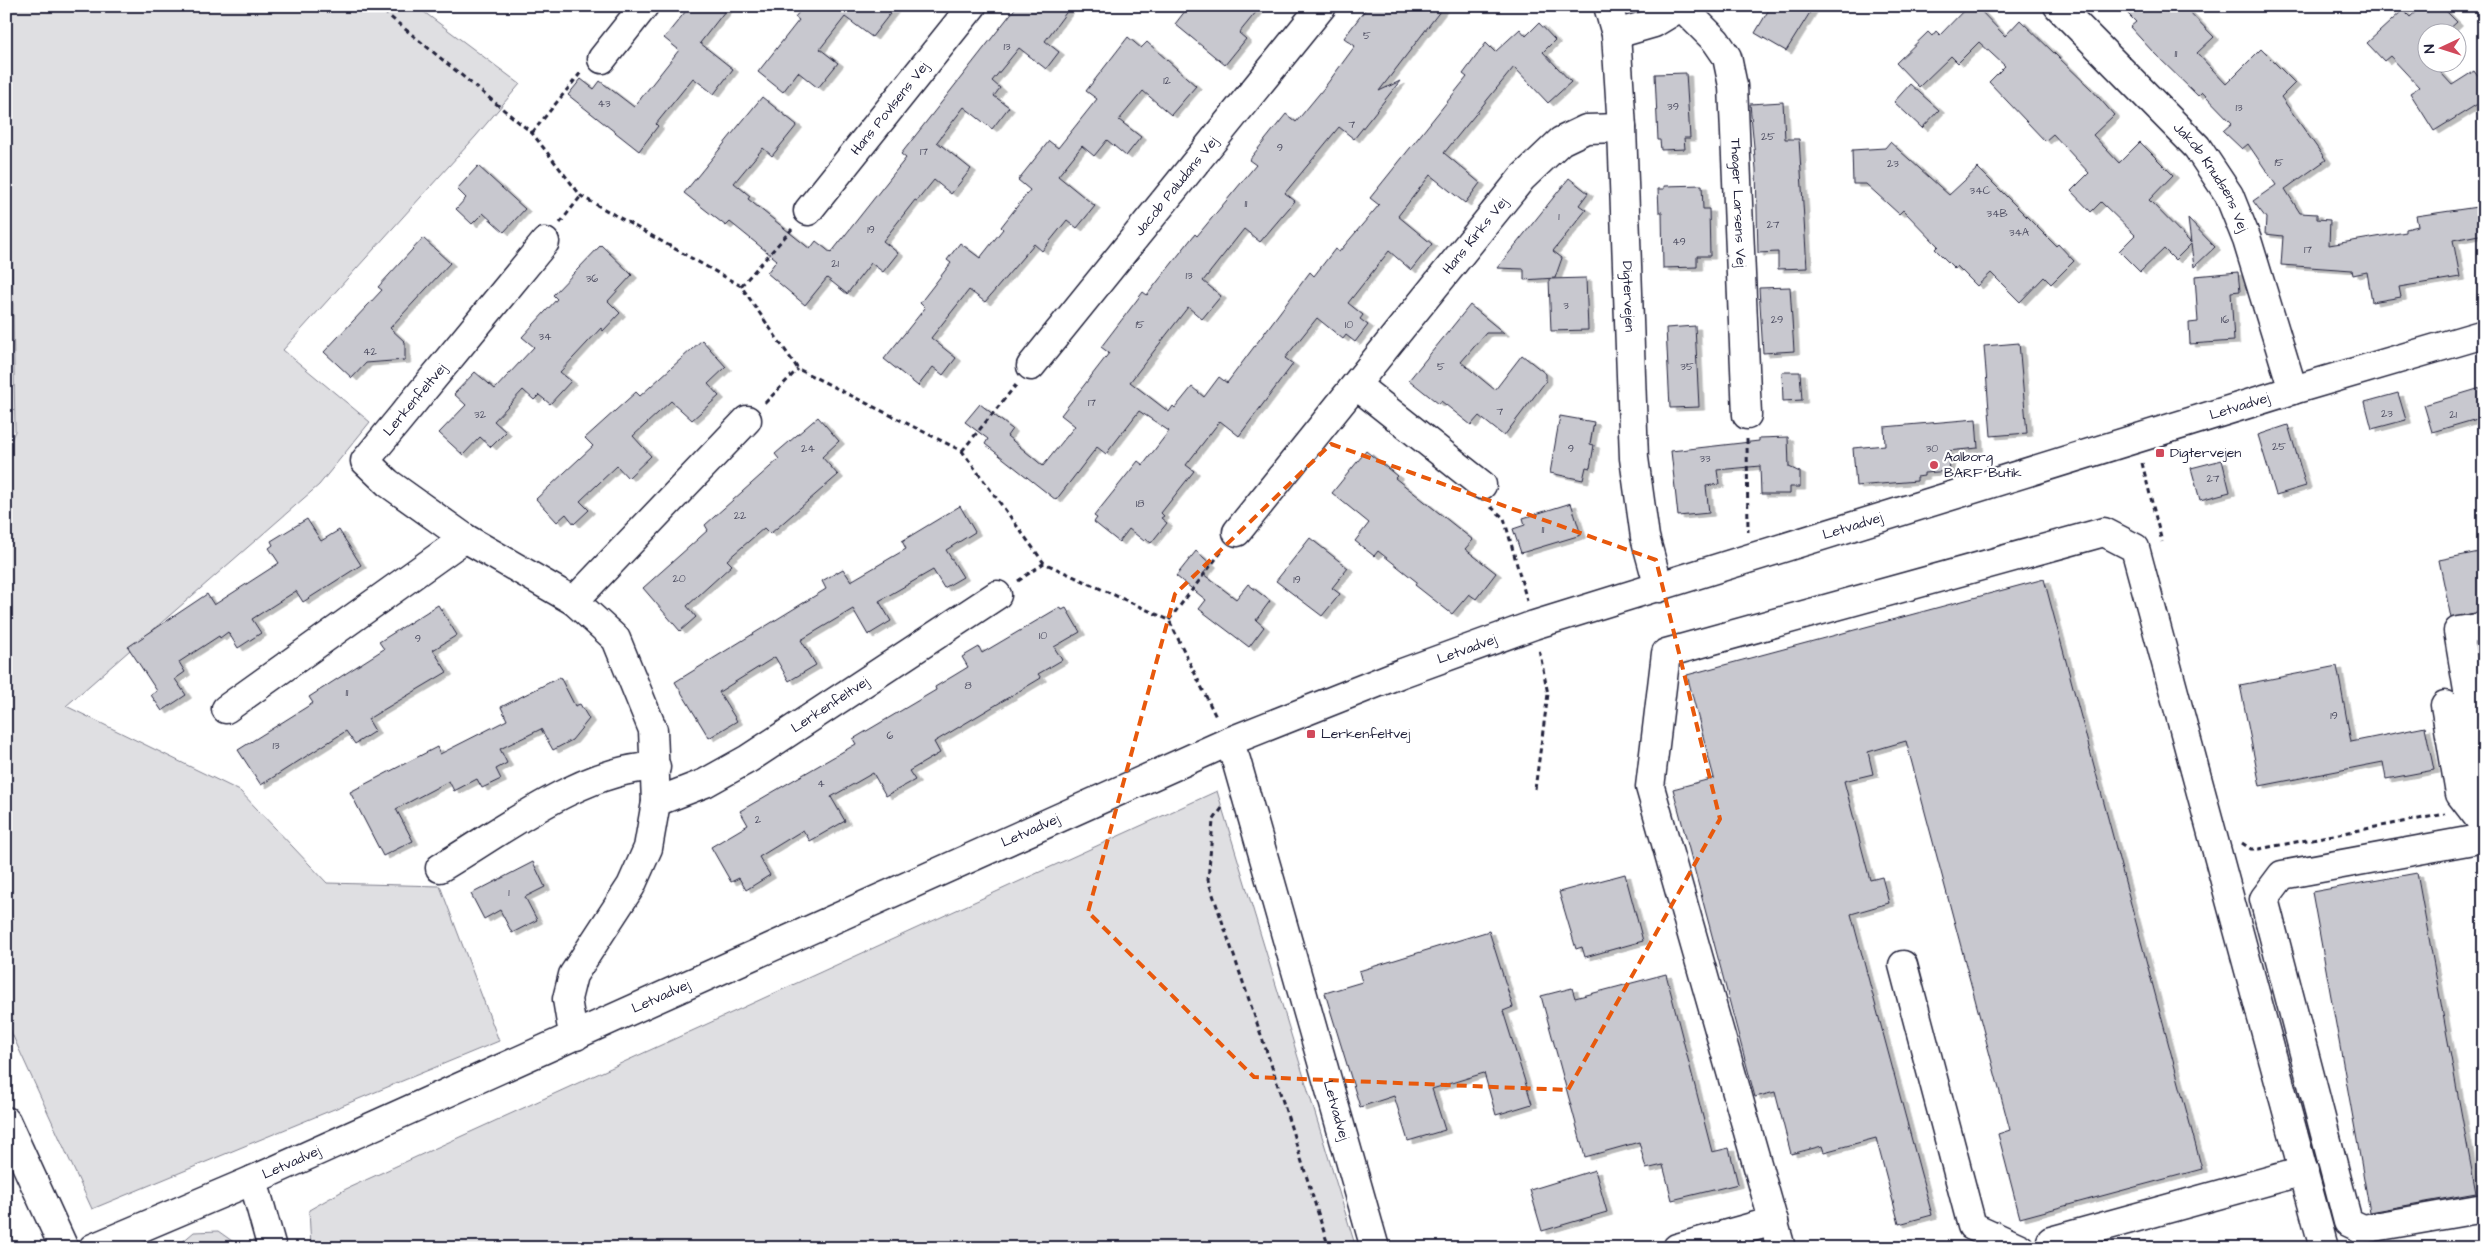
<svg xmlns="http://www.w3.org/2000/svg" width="2490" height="1254" font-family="'Architects Daughter',sans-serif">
<defs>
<filter id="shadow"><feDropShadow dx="5.5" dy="3" stdDeviation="0" flood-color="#0004"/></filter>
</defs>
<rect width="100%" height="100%" fill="#fff"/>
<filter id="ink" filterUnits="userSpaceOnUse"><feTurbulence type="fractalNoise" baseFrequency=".02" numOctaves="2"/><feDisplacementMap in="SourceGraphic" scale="10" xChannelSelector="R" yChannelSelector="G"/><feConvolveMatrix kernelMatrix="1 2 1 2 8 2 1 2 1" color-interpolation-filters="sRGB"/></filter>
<g filter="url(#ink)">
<!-- green -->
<g fill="#dfdfe2" stroke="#80808e">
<path d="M 6,6 L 416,6 L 520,84 L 476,136 L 283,350 L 370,422 L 319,485 L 66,706 L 240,791 L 327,883 L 440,886 L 499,1041 L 92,1209 L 6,1021 L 6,451 L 15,431 L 11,191 L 6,171 Z"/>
<path d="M 1217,791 L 1356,1248 L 311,1248 L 309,1210 L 346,1189 Z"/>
<path d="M 218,1231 L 242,1248 L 175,1248 L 194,1232 Z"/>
</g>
<!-- building -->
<g fill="#c8c8cf" stroke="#22223b" filter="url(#shadow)">
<path d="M 690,6 L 729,6 L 700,43 L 733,69 L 714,94 L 693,78 L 656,124 L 658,126 L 639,151 L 568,95 L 581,79 L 594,89 L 600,81 L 634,107 L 679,50 L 664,38 Z"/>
<path d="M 804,6 L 896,6 L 872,37 L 845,17 L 820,49 L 838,63 L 818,88 L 798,72 L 783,92 L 758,72 L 799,20 L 795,17 Z"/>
<path d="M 1017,6 L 1071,6 L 1045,41 L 1059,52 L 1046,69 L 1019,48 L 992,81 L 1000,88 L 994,96 L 1009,107 L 992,129 L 964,107 L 937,142 L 971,169 L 951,194 L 934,180 L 917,201 L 915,200 L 883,241 L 898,253 L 883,272 L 871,263 L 847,294 L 827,278 L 805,305 L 767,273 L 777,260 L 730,222 L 726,226 L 684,193 L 762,97 L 797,125 L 772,156 L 763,148 L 734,183 L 750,196 L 748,199 L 810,249 L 816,241 L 831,253 L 906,158 L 901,154 Z"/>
<path d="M 1189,6 L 1261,6 L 1239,33 L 1246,39 L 1225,65 L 1175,24 Z"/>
<path d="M 1368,6 L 1444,6 L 1379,91 L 1400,81 L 1354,139 L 1339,127 L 1285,193 L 1295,201 L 1260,242 L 1244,229 L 1203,281 L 1221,296 L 1202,319 L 1188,307 L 1130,382 L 1169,412 L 1173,406 L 1175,408 L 1192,387 L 1204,397 L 1219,377 L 1227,383 L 1310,272 L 1314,276 L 1335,249 L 1339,252 L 1379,205 L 1370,198 L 1467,77 L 1463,74 L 1486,43 L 1495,52 L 1520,29 L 1526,36 L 1539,23 L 1555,40 L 1543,52 L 1571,82 L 1548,103 L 1514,67 L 1444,153 L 1480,183 L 1465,203 L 1430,175 L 1398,216 L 1432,244 L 1411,270 L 1389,251 L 1348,303 L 1363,315 L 1360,319 L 1368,325 L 1355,342 L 1346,335 L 1343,339 L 1317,318 L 1285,358 L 1293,364 L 1239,436 L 1220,421 L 1186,465 L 1194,471 L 1161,513 L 1164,516 L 1161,518 L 1167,523 L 1151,543 L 1146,539 L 1144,541 L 1129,529 L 1119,542 L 1094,522 L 1097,518 L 1094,516 L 1138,461 L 1143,465 L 1169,431 L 1139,411 L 1106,454 L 1097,447 L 1056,500 L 985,444 L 988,439 L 965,422 L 980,404 L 1012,429 L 1007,436 L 1043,466 L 1075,426 L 1061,415 L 1109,353 L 1101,347 L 1143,292 L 1147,295 L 1195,234 L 1197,236 L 1256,165 L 1249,160 L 1286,114 L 1296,122 L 1324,88 L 1355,46 L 1344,38 Z"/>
<path d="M 1771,6 L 1814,6 L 1786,51 L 1755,33 Z"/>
<path d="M 1968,6 L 1976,6 L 2005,36 L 2020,20 L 2092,90 L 2114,115 L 2093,135 L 2119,163 L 2140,142 L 2173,175 L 2149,200 L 2191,243 L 2188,219 L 2215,247 L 2194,267 L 2191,244 L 2175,260 L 2164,249 L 2140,272 L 2119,251 L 2135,235 L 2101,202 L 2091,212 L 2071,191 L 2089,173 L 2053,134 L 2045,141 L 1989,82 L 2005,66 L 1979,42 L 1958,63 L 1951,56 L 1919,87 L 1896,63 L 1928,32 L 1932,36 L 1936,31 L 1940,35 Z"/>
<path d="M 2120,6 L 2184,6 L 2214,37 L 2197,53 L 2226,84 L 2261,49 L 2295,83 L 2281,97 L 2326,160 L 2285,189 L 2300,213 L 2317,214 L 2317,219 L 2330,220 L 2329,245 L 2406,232 L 2406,229 L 2418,226 L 2416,216 L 2484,206 L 2484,234 L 2453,240 L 2460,277 L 2399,287 L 2401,297 L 2372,302 L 2367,272 L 2353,275 L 2352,270 L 2281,265 L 2283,236 L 2265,234 L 2266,218 L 2253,201 L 2276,185 L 2248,144 L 2242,149 L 2223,131 L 2232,123 L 2202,92 L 2198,96 L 2153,52 L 2130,27 L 2136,22 Z"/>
<path d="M 2422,6 L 2441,6 L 2457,22 L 2446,32 L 2428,32 L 2428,62 L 2431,62 L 2452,85 L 2474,71 L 2484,85 L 2484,100 L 2434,131 L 2410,93 L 2419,87 L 2390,56 L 2384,61 L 2367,43 L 2403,10 L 2410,17 Z"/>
<path d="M 1128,37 L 1141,48 L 1147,42 L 1196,86 L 1171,115 L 1143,91 L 1119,120 L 1141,137 L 1126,156 L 1107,140 L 1094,156 L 1082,146 L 1058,176 L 1095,206 L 1077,228 L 1067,220 L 1042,251 L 1034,244 L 985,302 L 969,290 L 931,338 L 956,358 L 943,375 L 933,367 L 918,386 L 884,359 L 925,308 L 920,303 L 951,263 L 947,260 L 960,243 L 980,258 L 1003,229 L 1001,227 L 1030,190 L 1018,180 L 1049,141 L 1058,148 L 1097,99 L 1086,91 Z"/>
<path d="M 1686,73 L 1690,138 L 1684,138 L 1685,149 L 1661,150 L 1660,140 L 1658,140 L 1655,74 Z"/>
<path d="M 1910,84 L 1939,110 L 1922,128 L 1894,102 Z"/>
<path d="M 1783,102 L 1785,139 L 1799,139 L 1807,268 L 1778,269 L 1778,252 L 1758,253 L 1756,169 L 1750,104 Z"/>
<path d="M 1890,142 L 1949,195 L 1978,168 L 2056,246 L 2058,244 L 2074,261 L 2051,284 L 2044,277 L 2020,302 L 1991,273 L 1977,286 L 1957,266 L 1955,269 L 1935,249 L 1938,246 L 1903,210 L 1899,214 L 1866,184 L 1853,184 L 1852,150 L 1885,148 Z"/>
<path d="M 478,166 L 525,209 L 504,232 L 483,213 L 472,224 L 456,209 L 466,198 L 457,189 Z"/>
<path d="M 1569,178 L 1588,193 L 1579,205 L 1586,210 L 1553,251 L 1562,258 L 1555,278 L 1524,280 L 1524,269 L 1497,268 Z"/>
<path d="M 1702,185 L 1703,209 L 1709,209 L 1710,256 L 1697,256 L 1697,267 L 1663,268 L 1662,212 L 1659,212 L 1658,189 L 1664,189 L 1664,186 Z"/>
<path d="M 423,238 L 450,263 L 390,328 L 405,342 L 405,360 L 366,363 L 352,378 L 324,352 L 382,290 L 378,287 Z"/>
<path d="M 601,245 L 632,275 L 608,301 L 620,313 L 603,331 L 601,328 L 560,372 L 571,381 L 550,404 L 539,395 L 534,400 L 523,390 L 494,421 L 506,432 L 491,447 L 480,437 L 463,455 L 439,433 L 466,405 L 454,394 L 475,372 L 495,389 L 534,347 L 522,337 L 557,299 L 553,295 Z"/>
<path d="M 2238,272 L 2240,291 L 2231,292 L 2234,341 L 2190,344 L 2189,323 L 2198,322 L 2195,276 Z"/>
<path d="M 1586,278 L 1588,330 L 1551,331 L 1549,279 Z"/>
<path d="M 1790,287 L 1794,351 L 1763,353 L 1759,288 Z"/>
<path d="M 1470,305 L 1504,333 L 1486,333 L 1461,362 L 1495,390 L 1522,355 L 1546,374 L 1546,381 L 1504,436 L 1479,416 L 1471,425 L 1441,401 L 1439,404 L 1409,380 Z"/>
<path d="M 1695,326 L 1699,407 L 1670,408 L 1666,328 Z"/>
<path d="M 702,340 L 726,367 L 708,384 L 719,396 L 692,420 L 671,401 L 633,436 L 651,456 L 628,478 L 617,466 L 580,501 L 589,510 L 574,524 L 566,514 L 557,522 L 536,499 L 593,446 L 585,438 L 636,392 L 640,396 Z"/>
<path d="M 2019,343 L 2027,433 L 1991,436 L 1984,346 Z"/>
<path d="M 1782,372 L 1800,372 L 1802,400 L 1783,401 Z"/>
<path d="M 2484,387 L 2484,417 L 2432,432 L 2424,405 Z"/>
<path d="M 2398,393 L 2406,420 L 2372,429 L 2365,402 Z"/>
<path d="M 1560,416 L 1594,422 L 1590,444 L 1594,445 L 1590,468 L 1586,467 L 1583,480 L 1550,473 Z"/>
<path d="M 818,417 L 839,441 L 822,457 L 838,475 L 770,534 L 764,528 L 727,560 L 732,565 L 687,606 L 696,617 L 680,631 L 643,588 L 708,530 L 705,525 L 779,459 L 775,454 Z"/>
<path d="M 1976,419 L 1978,448 L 1948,451 L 1950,471 L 1924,473 L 1924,476 L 1917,477 L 1917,481 L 1856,486 L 1853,448 L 1885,445 L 1884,427 Z"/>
<path d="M 2288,425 L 2306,486 L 2276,495 L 2258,435 Z"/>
<path d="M 1788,437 L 1789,467 L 1800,472 L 1800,487 L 1790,487 L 1790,494 L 1761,494 L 1760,466 L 1717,470 L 1719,484 L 1706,486 L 1709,513 L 1678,516 L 1671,451 L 1759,441 L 1759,438 Z"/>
<path d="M 1366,451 L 1397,476 L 1395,478 L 1473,540 L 1465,549 L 1496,573 L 1476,599 L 1469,594 L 1452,614 L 1415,585 L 1417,582 L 1378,551 L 1374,556 L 1355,541 L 1369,523 L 1332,493 Z"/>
<path d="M 2222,460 L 2230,492 L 2200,500 L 2191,468 Z"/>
<path d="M 1571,503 L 1581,535 L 1521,553 L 1513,529 L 1525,525 L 1523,518 Z"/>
<path d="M 960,506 L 975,532 L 946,550 L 963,577 L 944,588 L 933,570 L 879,601 L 891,621 L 868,635 L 853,609 L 801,640 L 816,665 L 789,681 L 775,657 L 719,692 L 737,721 L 709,738 L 675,682 L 826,589 L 822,581 L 843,569 L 851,581 L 906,549 L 902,541 Z"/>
<path d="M 307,519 L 321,541 L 339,530 L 361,565 L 303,602 L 296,591 L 252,619 L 261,633 L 238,648 L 228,632 L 220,638 L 219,636 L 179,662 L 185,672 L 175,679 L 186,695 L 162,711 L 151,695 L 157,691 L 128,647 L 207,594 L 214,605 L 279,563 L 269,548 L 273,545 L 271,541 Z"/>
<path d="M 1310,538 L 1348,568 L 1332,588 L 1340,594 L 1322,616 L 1276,581 Z"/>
<path d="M 1196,551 L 1211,564 L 1203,574 L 1236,599 L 1248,584 L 1270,601 L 1256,620 L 1264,627 L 1249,647 L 1199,609 L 1206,600 L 1176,576 Z"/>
<path d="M 2484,551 L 2484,611 L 2451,618 L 2439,560 Z"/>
<path d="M 2044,579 L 2202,1169 L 2020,1218 L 1998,1134 L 2010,1130 L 1906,741 L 1868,752 L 1873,774 L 1844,781 L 1870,880 L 1882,877 L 1889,903 L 1851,914 L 1932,1215 L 1899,1224 L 1876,1138 L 1824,1152 L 1822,1146 L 1791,1154 L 1775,1092 L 1755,1097 L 1673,789 L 1714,778 L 1687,675 Z"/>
<path d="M 438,605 L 457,635 L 433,650 L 447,672 L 368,719 L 375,731 L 355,744 L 346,731 L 261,785 L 238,750 L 313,703 L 309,697 L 384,649 L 379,642 Z"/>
<path d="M 1060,607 L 1062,610 L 1066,608 L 1080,632 L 1054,647 L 1062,660 L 1038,674 L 1041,678 L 934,742 L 940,753 L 909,771 L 915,780 L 886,796 L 873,773 L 831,797 L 845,821 L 810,841 L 803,830 L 759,857 L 770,875 L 746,890 L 739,878 L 731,882 L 711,847 L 748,825 L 740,811 L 856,744 L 853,739 L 936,690 L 935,687 L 968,667 L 962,657 L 979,647 L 982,653 Z"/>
<path d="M 2337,666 L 2351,742 L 2425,727 L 2434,770 L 2386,779 L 2383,762 L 2260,786 L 2240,685 Z"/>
<path d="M 560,677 L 575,706 L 580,704 L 589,719 L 572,740 L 553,750 L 541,729 L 500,749 L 507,763 L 496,769 L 501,779 L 482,788 L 477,779 L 454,791 L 449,781 L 396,809 L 413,841 L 383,856 L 350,792 L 437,747 L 440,754 L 507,720 L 501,707 Z"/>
<path d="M 533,862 L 545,887 L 525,897 L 537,920 L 512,933 L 500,910 L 484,919 L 471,894 Z"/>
<path d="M 2417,873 L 2476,1193 L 2370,1212 L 2312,892 Z"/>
<path d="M 1625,874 L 1643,941 L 1585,957 L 1582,947 L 1576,949 L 1559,892 Z"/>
<path d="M 1489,931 L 1513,1007 L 1503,1011 L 1532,1104 L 1496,1115 L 1484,1073 L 1432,1089 L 1445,1130 L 1408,1141 L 1394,1096 L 1360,1107 L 1325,993 L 1362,982 L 1359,971 Z"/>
<path d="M 1666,974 L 1712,1152 L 1729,1148 L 1738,1184 L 1672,1200 L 1663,1165 L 1646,1169 L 1639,1142 L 1585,1157 L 1541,996 L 1572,988 L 1575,998 Z"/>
<path d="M 1595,1170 L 1607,1212 L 1542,1231 L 1530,1190 Z"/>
</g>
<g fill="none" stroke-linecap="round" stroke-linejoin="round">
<defs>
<g id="minor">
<path id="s1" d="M 1608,6 L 1616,34 L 1622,128 L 1634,458 L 1645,537 L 1659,588"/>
<path id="s2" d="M 2058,6 L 2197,147 L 2229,195 L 2247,240 L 2293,390"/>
<path id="s3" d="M 1682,7 L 1716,41 L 1727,57 L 1733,86 L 1747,415"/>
<path d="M 1616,34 L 1654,23 L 1682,6"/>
<path d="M 602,59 L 644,6"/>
<path id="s4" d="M 808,211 L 972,6"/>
<path d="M 545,242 L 365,461 L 388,483 L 465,538 L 574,601 L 616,639 L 653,730 L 656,802 L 648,848 L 631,886 L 573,975 L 567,999 L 571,1023 L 576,1036"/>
<path id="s5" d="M 1031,366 L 1322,6"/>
<path d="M 1356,385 L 1482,485"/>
<path id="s6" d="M 1237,532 L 1522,178 L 1561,141 L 1586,129 L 1622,128"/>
<path d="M 574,601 L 747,420"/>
<path d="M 2484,627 L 2458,631 L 2484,786"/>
<path d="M 2445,705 L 2460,794 L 2484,825"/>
<path d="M 226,709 L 465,538"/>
<path id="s7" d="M 1228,742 L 1236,760 L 1375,1248"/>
<path id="s8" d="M 656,802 L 705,783 L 748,759 L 997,595"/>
<path d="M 2484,838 L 2282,875 L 2264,899 L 2348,1222 L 2363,1229 L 2484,1208"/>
<path d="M 440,868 C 501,832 585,767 656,767"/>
<path d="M 1903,965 L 1972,1226 L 2020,1248"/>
<path id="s9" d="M 93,1248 L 253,1180 L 1228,742 L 1402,673 L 1534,625 L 2293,390 L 2484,334"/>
<path d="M 1677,1248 L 1774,1221"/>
<path d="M 1781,1248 L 1650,787 L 1666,653 L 2104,532 L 2135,548 L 2324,1248"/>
<path d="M 2053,1248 L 2051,1241 L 2304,1171"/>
</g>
<g id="highway">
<path d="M 6,1121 L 64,1248"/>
<path d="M 253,1180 L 272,1248"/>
</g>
</defs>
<!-- minor casing -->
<use href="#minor" stroke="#22223b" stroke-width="31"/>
<!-- highway casing -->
<use href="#highway" stroke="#22223b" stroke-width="31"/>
<!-- path -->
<g stroke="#22223b" stroke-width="3" stroke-dasharray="5 4" stroke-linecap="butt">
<path d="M 377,6 L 532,133 L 581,196 L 741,286 L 798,369 L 962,451 L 1044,563 L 1169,620 L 1217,719"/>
<path d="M 532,133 L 582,71"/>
<path d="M 560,223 L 581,196"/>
<path d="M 741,286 L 792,229"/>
<path d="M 765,403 L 798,369"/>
<path d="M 1747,439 L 1748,532"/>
<path d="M 962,451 L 1016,385"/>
<path d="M 2142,463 L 2162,542"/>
<path d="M 1491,507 L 1504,518 L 1527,601"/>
<path d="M 1018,581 L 1044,563"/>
<path d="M 1169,620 L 1222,551"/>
<path d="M 1535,789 L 1548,694 L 1539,649"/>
<path d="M 1222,808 L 1213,821 L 1208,880 L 1272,1067 L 1329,1248"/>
<path d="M 2242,843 L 2251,849 L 2259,849 L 2445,814"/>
</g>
<!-- minor -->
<use href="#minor" stroke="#fff" stroke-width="28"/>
<!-- highway -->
<use href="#highway" stroke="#fff" stroke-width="28"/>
</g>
</g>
<!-- marked area -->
<path fill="none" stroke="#e8590c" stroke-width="4" stroke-dasharray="10 6" stroke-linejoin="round" d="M 1331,444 L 1656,560 L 1720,819 L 1568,1090 L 1254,1077 L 1088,912 L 1175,594 Z"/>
<!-- markers -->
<g fill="#d1495b" stroke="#fff" stroke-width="2">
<rect x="2155" y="448" width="10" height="10" rx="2.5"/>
<circle cx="1934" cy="465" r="5"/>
<rect x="1306" y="729" width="10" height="10" rx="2.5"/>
</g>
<g text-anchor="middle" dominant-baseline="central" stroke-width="4.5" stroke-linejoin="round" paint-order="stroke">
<!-- number labels -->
<g font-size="11" fill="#4c4c60">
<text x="1367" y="35">5</text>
<text x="1007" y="46">13</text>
<text x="2176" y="53">11</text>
<text x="1167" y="80">12</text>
<text x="604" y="103">43</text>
<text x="1673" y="106">39</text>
<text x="2239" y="107">13</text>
<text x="1352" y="124">7</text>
<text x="1768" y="136">25</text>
<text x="1280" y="147">9</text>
<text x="924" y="151">17</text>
<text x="2279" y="162">15</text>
<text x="1893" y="163">23</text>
<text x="1980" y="190">34C</text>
<text x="1246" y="203">11</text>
<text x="1997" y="213">34B</text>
<text x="1559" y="216">1</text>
<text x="1773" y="224">27</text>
<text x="871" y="229">19</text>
<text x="2019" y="232">34A</text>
<text x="1679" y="241">49</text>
<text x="2308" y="249">17</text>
<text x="835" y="263">21</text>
<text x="1189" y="275">13</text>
<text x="592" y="278">36</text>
<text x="1566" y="305">3</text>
<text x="1777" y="319">29</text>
<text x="2225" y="319">16</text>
<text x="1140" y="324">15</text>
<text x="1349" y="324">10</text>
<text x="545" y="336">34</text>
<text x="370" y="351">42</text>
<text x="1441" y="366">5</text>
<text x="1687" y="366">35</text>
<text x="1092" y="402">17</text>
<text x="1500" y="411">7</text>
<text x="2387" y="413">23</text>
<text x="480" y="414">32</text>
<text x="2453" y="414">21</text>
<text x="2279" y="446">25</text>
<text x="808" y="448">24</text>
<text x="1571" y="448">9</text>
<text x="1932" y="448">30</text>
<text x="1705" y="458">33</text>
<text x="2213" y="478">27</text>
<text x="1140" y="503">18</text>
<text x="740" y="515">22</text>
<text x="1543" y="529">11</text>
<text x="679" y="578">20</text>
<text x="1297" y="579">19</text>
<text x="1043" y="635">10</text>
<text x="418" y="638">9</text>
<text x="968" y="685">8</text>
<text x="347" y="692">11</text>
<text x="2334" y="715">19</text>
<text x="890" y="735">6</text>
<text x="276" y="745">13</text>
<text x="821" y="783">4</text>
<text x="758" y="819">2</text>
<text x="509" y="892">1</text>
</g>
<!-- street labels -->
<g font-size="14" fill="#22223b" stroke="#fff">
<text stroke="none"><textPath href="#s4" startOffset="131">Hans Povlsens Vej</textPath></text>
<text stroke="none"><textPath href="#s2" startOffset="231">Jakob Knudsens Vej</textPath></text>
<text stroke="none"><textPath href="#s5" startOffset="231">Jacob Paludans Vej</textPath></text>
<text stroke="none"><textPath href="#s3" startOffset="214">Thøger Larsens Vej</textPath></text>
<text stroke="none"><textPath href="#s6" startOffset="380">Hans Kirks Vej</textPath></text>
<text stroke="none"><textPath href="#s1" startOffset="292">Digtervejen</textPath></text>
<text transform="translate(415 400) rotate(-50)">Lerkenfeltvej</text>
<text stroke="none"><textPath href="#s9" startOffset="2309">Letvadvej</textPath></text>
<text stroke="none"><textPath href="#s9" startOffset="1904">Letvadvej</textPath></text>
<text stroke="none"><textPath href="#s9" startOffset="1499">Letvadvej</textPath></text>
<text stroke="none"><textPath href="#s8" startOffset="200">Lerkenfeltvej</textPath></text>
<text stroke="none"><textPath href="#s9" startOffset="1026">Letvadvej</textPath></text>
<text stroke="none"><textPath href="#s9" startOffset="621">Letvadvej</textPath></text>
<text stroke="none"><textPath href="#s7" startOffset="384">Letvadvej</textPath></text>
<text stroke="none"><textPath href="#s9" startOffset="216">Letvadvej</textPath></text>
</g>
<!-- poi labels -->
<g font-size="14" fill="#22223b" stroke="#fff" text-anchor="start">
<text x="2170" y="453">Digtervejen</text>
<text x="1944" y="457">Aalborg<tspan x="1944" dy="16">BARF Butik</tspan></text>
<text x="1321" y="734">Lerkenfeltvej</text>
</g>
</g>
<!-- margin -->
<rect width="2490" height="1254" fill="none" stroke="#fff" stroke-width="25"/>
<rect x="12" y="12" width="2465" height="1229" fill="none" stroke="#22223b" stroke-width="2" filter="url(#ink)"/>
<!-- north arrow -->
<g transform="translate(2442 48) rotate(266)"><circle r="24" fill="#ffffff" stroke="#a7a7b1"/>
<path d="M0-4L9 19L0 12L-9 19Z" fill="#d1495b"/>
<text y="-8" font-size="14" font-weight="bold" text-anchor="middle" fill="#22223b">N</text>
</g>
</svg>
